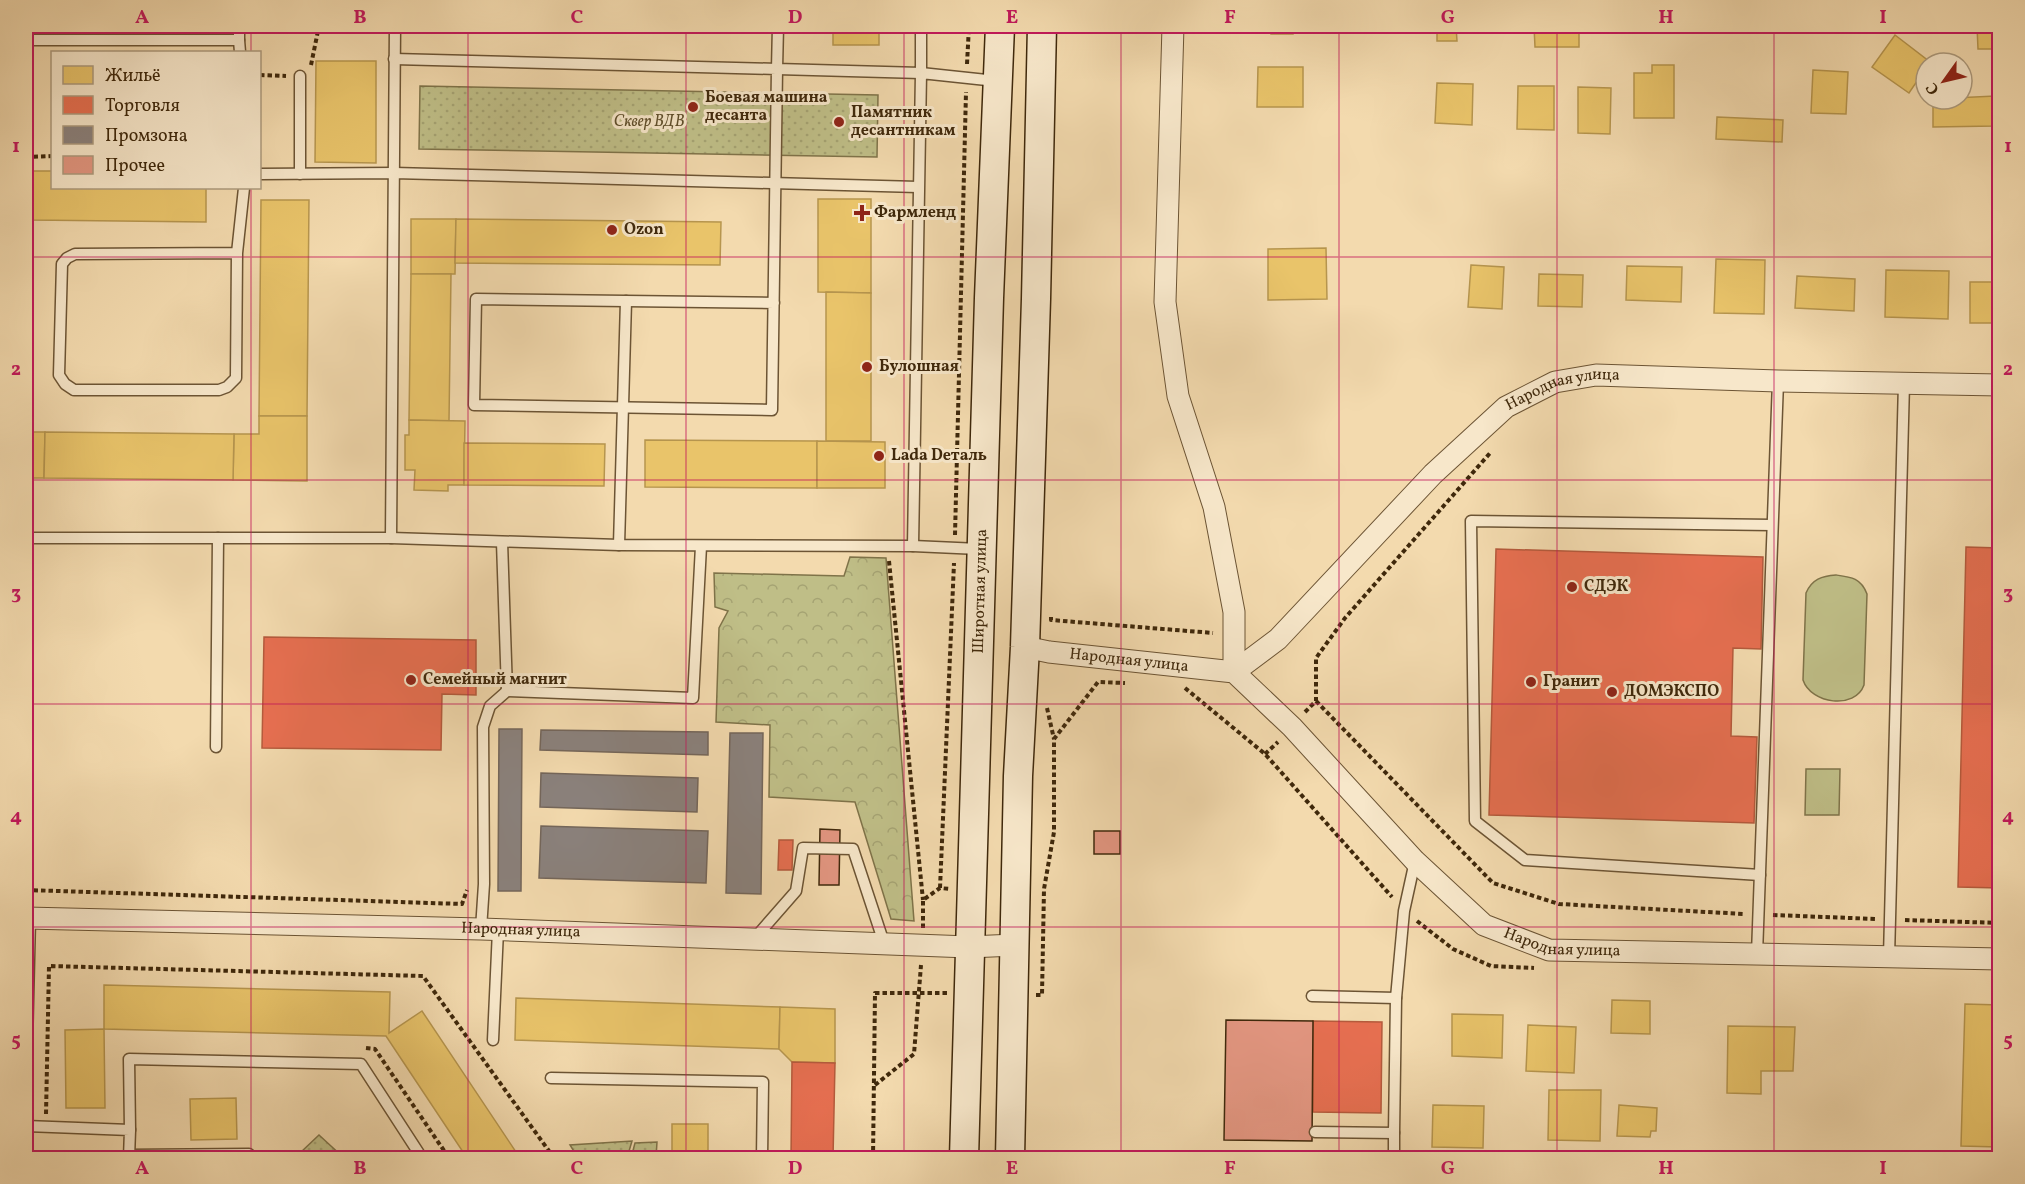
<svg xmlns="http://www.w3.org/2000/svg" width="2025" height="1184" font-family="Vollkorn,serif">
<defs>
<pattern id="forest-crowns" width="20" height="18" patternUnits="userSpaceOnUse" patternTransform="scale(1.5)"><rect width="20" height="18" fill="#bfbe87"/><path d="M2 6a3 3 0 1 1 6 0M12 15a3 3 0 1 1 6 0" fill="none" stroke="#a5a373"/></pattern>
<pattern id="park-dots" width="8" height="8" patternUnits="userSpaceOnUse" patternTransform="scale(1.5)"><rect width="8" height="8" fill="#bfbe87"/><path d="M2 2h.1M6 6h.1" fill="none" stroke="#a5a373" stroke-width="1.8" stroke-linecap="round"/></pattern>
</defs>
<rect width="100%" height="100%" fill="#f3daae"/>
<filter id="stains"><feTurbulence type="fractalNoise" baseFrequency=".00333" numOctaves="4"/><feColorMatrix values="0 0 0 0 .2 0 0 0 0 .09 0 0 0 0 .02 0 0 0 .5 -.17"/></filter>
<radialGradient id="worn" r=".72"><stop offset=".6" stop-color="#630" stop-opacity="0"/><stop offset="1" stop-color="#630" stop-opacity=".3"/></radialGradient>
<!-- green -->
<g fill="#bfbe87" stroke="#7f7349" stroke-width="1.5">
<path d="M 1836,575 C 1851,577 1861,578 1867,594 L 1864,685 C 1855,710 1811,704 1803,680 L 1806,593 C 1812,579 1822,576 1836,575 Z"/>
<path d="M 1806,769 L 1840,769 L 1839,815 L 1805,815 Z"/>
</g>
<!-- forest -->
<path fill="url(#forest-crowns)" stroke="#7f7349" stroke-width="1.5" d="M 850,557 L 886,558 L 914,921 L 891,919 L 855,802 L 769,797 L 770,725 L 716,722 L 719,628 L 728,611 L 715,607 L 714,573 L 844,576 Z"/>
<!-- park -->
<g fill="url(#park-dots)" stroke="#7f7349" stroke-width="1.5">
<path d="M 420,86 L 878,95 L 877,157 L 419,149 Z"/>
<path d="M 319,1135 L 344,1158 L 305,1158 L 300,1153 Z"/>
<path d="M 632,1141 L 627,1158 L 578,1158 L 570,1145 Z"/>
<path d="M 657,1142 L 656,1158 L 631,1158 L 635,1143 Z"/>
</g>
<!-- homes -->
<g fill="#e9c46a" stroke="#b6954e" stroke-width="1.5">
<rect x="833" y="26" width="46" height="19"/>
<rect x="1271" y="26" width="22" height="8"/>
<path d="M 1437,26 L 1456,26 L 1457,41 L 1437,41 Z"/>
<path d="M 1534,26 L 1579,26 L 1579,47 L 1535,47 Z"/>
<path d="M 1977,26 L 2000,26 L 2000,49 L 1978,49 Z"/>
<path d="M 1895,35 L 1930,62 L 1926,63 L 1926,68 L 1909,93 L 1872,67 Z"/>
<path d="M 316,61 L 376,61 L 376,163 L 315,162 Z"/>
<path d="M 1652,65 L 1674,65 L 1674,118 L 1634,118 L 1634,73 L 1652,73 Z"/>
<path d="M 1258,67 L 1303,67 L 1303,107 L 1257,107 Z"/>
<path d="M 1813,70 L 1848,72 L 1846,114 L 1811,113 Z"/>
<path d="M 1437,83 L 1473,84 L 1472,125 L 1435,123 Z"/>
<path d="M 1518,86 L 1554,86 L 1554,130 L 1517,129 Z"/>
<path d="M 1578,87 L 1611,88 L 1610,134 L 1578,133 Z"/>
<path d="M 1995,96 L 1995,126 L 1933,127 L 1933,99 Z"/>
<path d="M 1717,117 L 1783,120 L 1782,142 L 1716,139 Z"/>
<path d="M 32,171 L 52,171 L 52,188 L 206,188 L 206,222 L 32,220 Z"/>
<path d="M 818,199 L 871,199 L 871,293 L 818,292 Z"/>
<path d="M 261,200 L 309,200 L 307,416 L 259,416 Z"/>
<path d="M 411,219 L 456,219 L 455,274 L 411,274 Z"/>
<path d="M 456,219 L 721,222 L 720,265 L 455,263 Z"/>
<path d="M 26,234 L 31,234 L 30,406 L 26,406 Z"/>
<path d="M 1326,248 L 1327,299 L 1268,300 L 1268,249 Z"/>
<path d="M 1716,259 L 1765,260 L 1764,314 L 1714,313 Z"/>
<path d="M 1471,265 L 1504,267 L 1502,309 L 1468,307 Z"/>
<path d="M 1627,266 L 1682,267 L 1681,302 L 1626,300 Z"/>
<path d="M 1886,270 L 1949,271 L 1948,319 L 1885,317 Z"/>
<path d="M 411,274 L 451,274 L 449,421 L 409,420 Z"/>
<path d="M 1539,274 L 1583,275 L 1582,307 L 1538,306 Z"/>
<path d="M 1797,276 L 1855,279 L 1854,311 L 1795,308 Z"/>
<rect x="1970" y="282" width="30" height="41"/>
<path d="M 826,292 L 871,293 L 871,441 L 826,441 Z"/>
<path d="M 26,406 L 30,406 L 29,432 L 45,432 L 44,478 L 26,478 Z"/>
<path d="M 259,416 L 307,416 L 307,481 L 233,480 L 234,434 L 259,434 Z"/>
<path d="M 409,420 L 465,421 L 464,485 L 448,485 L 448,491 L 414,490 L 415,470 L 405,470 L 405,435 L 409,435 Z"/>
<path d="M 45,432 L 234,434 L 233,480 L 44,478 Z"/>
<path d="M 645,440 L 817,441 L 817,488 L 645,487 Z"/>
<path d="M 817,441 L 885,442 L 885,488 L 817,488 Z"/>
<path d="M 464,443 L 605,444 L 604,486 L 464,485 Z"/>
<path d="M 104,985 L 390,992 L 389,1033 L 422,1011 L 520,1158 L 467,1158 L 386,1036 L 104,1029 Z"/>
<path d="M 516,998 L 780,1007 L 779,1049 L 515,1040 Z"/>
<path d="M 1612,1000 L 1650,1001 L 1650,1034 L 1611,1033 Z"/>
<path d="M 1965,1004 L 2000,1005 L 1999,1147 L 1961,1146 Z"/>
<path d="M 780,1007 L 835,1009 L 835,1063 L 792,1062 L 779,1049 Z"/>
<path d="M 1452,1014 L 1503,1015 L 1502,1058 L 1452,1056 Z"/>
<path d="M 1528,1025 L 1576,1027 L 1574,1073 L 1526,1071 Z"/>
<path d="M 1728,1026 L 1795,1027 L 1793,1071 L 1761,1071 L 1761,1094 L 1727,1093 Z"/>
<path d="M 104,1029 L 105,1108 L 66,1108 L 65,1030 Z"/>
<path d="M 1549,1090 L 1601,1090 L 1600,1141 L 1548,1140 Z"/>
<path d="M 236,1098 L 237,1139 L 191,1140 L 190,1099 Z"/>
<path d="M 1433,1105 L 1484,1106 L 1483,1148 L 1432,1147 Z"/>
<path d="M 1619,1105 L 1657,1108 L 1656,1131 L 1651,1131 L 1650,1137 L 1617,1136 Z"/>
<rect x="672" y="1124" width="36" height="34"/>
</g>
<!-- shops -->
<g fill="#e76f51" stroke="#b55a3c" stroke-width="1.5">
<path d="M 1966,547 L 2000,548 L 2000,888 L 1958,887 Z"/>
<path d="M 1496,549 L 1763,557 L 1761,649 L 1733,648 L 1731,736 L 1757,737 L 1754,823 L 1489,815 Z"/>
<path d="M 264,637 L 476,640 L 476,695 L 442,694 L 441,750 L 262,748 Z"/>
<path d="M 779,840 L 793,840 L 792,870 L 778,870 Z"/>
<path d="M 1313,1021 L 1382,1022 L 1381,1113 L 1313,1112 Z"/>
<path d="M 792,1062 L 835,1063 L 833,1158 L 791,1158 Z"/>
</g>
<!-- industry -->
<g fill="#8a817c" stroke="#74665a" stroke-width="1.5">
<path d="M 499,729 L 522,729 L 521,891 L 498,891 Z"/>
<path d="M 541,730 L 708,732 L 708,755 L 540,750 Z"/>
<path d="M 730,733 L 763,733 L 761,894 L 726,893 Z"/>
<path d="M 541,773 L 698,778 L 697,812 L 540,807 Z"/>
<path d="M 541,826 L 708,831 L 706,883 L 539,878 Z"/>
</g>
<!-- building -->
<g fill="#e39681" stroke="#3f280b" stroke-width="1.5">
<path d="M 820,829 L 840,830 L 839,885 L 819,885 Z"/>
<rect x="1094" y="831" width="26" height="23"/>
<path d="M 1226,1020 L 1313,1021 L 1312,1141 L 1224,1140 Z"/>
</g>
<g fill="none" stroke-linecap="round" stroke-linejoin="round">
<defs>
<g id="lane">
<path d="M 239,26 L 239,40"/>
<path d="M 778,26 L 777,69 L 921,73 L 921,26"/>
<path d="M 26,40 L 239,40 L 240,52"/>
<path d="M 394,59 L 777,69 C 775,183 774,296 772,410 L 474,405 L 476,299 L 774,303"/>
<path d="M 260,174 L 394,173 L 918,187"/>
<path d="M 300,174 L 300,76"/>
<path d="M 237,253 L 75,254 L 67,258 L 62,264 L 59,375 L 65,384 L 74,390 L 219,390 L 227,387 L 236,378 L 237,253 L 244,188"/>
<path d="M 26,538 L 391,538 L 619,545 L 913,546 L 979,549"/>
<path d="M 391,538 L 395,26"/>
<path d="M 502,542 L 507,691 L 693,698 L 701,546"/>
<path d="M 619,545 L 626,301"/>
<path d="M 913,546 L 921,73 L 996,81"/>
<path d="M 216,747 L 218,538"/>
<path d="M 1760,875 L 1525,860 L 1475,821 L 1471,521 L 1772,525"/>
<path d="M 481,929 L 484,884 L 483,727 L 490,706 L 507,691"/>
<path d="M 755,938 L 796,891 L 803,848 L 853,849 L 884,943"/>
<path d="M 1757,954 L 1778,381"/>
<path d="M 1889,957 L 1904,383"/>
<path d="M 1312,996 L 1396,998 L 1404,911 L 1415,861"/>
<path d="M 493,1040 L 498,930"/>
<path d="M 551,1078 L 763,1082 L 762,1158"/>
<path d="M 26,1087 L 30,918"/>
<path d="M 26,1126 L 130,1130 L 129,1158"/>
<path d="M 130,1130 L 129,1059 L 361,1064 L 422,1158"/>
<path d="M 1315,1132 L 1394,1133 L 1396,998"/>
<path d="M 129,1155 L 249,1154 L 253,1158"/>
<path d="M 1394,1158 L 1394,1133"/>
</g>
<g id="street">
<path d="M 1173,26 L 1165,302 L 1178,396 L 1214,507 L 1234,612 L 1234,672"/>
<path id="s1" d="M 1025,647 L 1049,652 L 1234,672 L 1292,727 L 1415,861 L 1484,925 L 1549,950 L 2000,959"/>
<path id="s2" d="M 1234,672 L 1278,639 L 1433,474 L 1506,407 L 1555,382 L 1596,375 L 1778,381 L 2000,385"/>
<path id="s3" d="M 26,918 L 481,929 L 969,947 L 1015,945"/>
</g>
<g id="secondary">
<path id="s4" d="M 964,1158 L 989,298 L 1000,26"/>
<path d="M 1010,1158 L 1018,776 L 1025,647 L 1036,299 L 1042,26"/>
</g>
</defs>
<!-- lane casing -->
<use href="#lane" stroke="#6c5434" stroke-width="13"/>
<!-- street casing -->
<use href="#street" stroke="#6c5434" stroke-width="23"/>
<!-- secondary casing -->
<use href="#secondary" stroke="#3f280b" stroke-width="31"/>
<!-- path -->
<g stroke="#3f280b" stroke-width="4" stroke-dasharray="4.5 3" stroke-linecap="butt">
<path d="M 967,64 L 969,26"/>
<path d="M 311,65 L 319,26"/>
<path d="M 260,75 L 286,76"/>
<path d="M 26,157 L 52,156"/>
<path d="M 955,535 L 966,92"/>
<path d="M 889,561 L 923,900"/>
<path d="M 1051,617 L 1051,620 L 1213,633"/>
<path d="M 1185,688 L 1265,754 L 1392,897"/>
<path d="M 1316,701 L 1493,883 L 1559,904 L 1744,914"/>
<path d="M 1047,708 L 1054,739"/>
<path d="M 1305,712 L 1316,701 L 1316,658 L 1345,618 L 1491,452"/>
<path d="M 1265,754 L 1278,742"/>
<path d="M 940,888 L 954,563"/>
<path d="M 26,890 L 462,904 L 467,890"/>
<path d="M 1773,915 L 1876,919"/>
<path d="M 1905,920 L 2000,923"/>
<path d="M 1417,921 L 1453,949 L 1491,966 L 1534,968"/>
<path d="M 923,928 L 923,900 L 940,888 L 950,889"/>
<path d="M 1036,995 L 1042,995 L 1044,889 L 1054,832 L 1054,739 L 1098,682 L 1125,683"/>
<path d="M 366,1048 L 375,1049 L 449,1158"/>
<path d="M 875,1085 L 914,1054 L 921,965"/>
<path d="M 46,1114 L 49,966 L 423,976 L 554,1158"/>
<path d="M 873,1158 L 875,993 L 947,993"/>
</g>
<!-- lane -->
<use href="#lane" stroke="#f7e7ca" stroke-width="10"/>
<!-- street -->
<use href="#street" stroke="#f7e7ca" stroke-width="21"/>
<!-- secondary -->
<use href="#secondary" stroke="#f7e7ca" stroke-width="28"/>
</g>
<!-- grid -->
<path fill="none" stroke="#c2185b" stroke-width="1.5" stroke-opacity="0.55" d="M 251,26 L 251,52M 468,26 L 468,1158M 686,26 L 686,1158M 904,26 L 904,1158M 1121,26 L 1121,1158M 1339,26 L 1339,1158M 1557,26 L 1557,1158M 1774,26 L 1774,1158M 251,188 L 251,1158M 26,257 L 2000,257M 26,480 L 2000,480M 26,704 L 2000,704M 26,927 L 2000,927"/>
<!-- markers -->
<g fill="#8f2418" stroke="#f7e7ca" stroke-width="2">
<circle cx="693" cy="107" r="6"/>
<circle cx="839" cy="122" r="6"/>
<path d="M859 204h6v6h6v6h-6v6h-6v-6h-6v-6h6z"/>
<circle cx="612" cy="230" r="6"/>
<circle cx="867" cy="367" r="6"/>
<circle cx="879" cy="456" r="6"/>
<circle cx="1572" cy="587" r="6"/>
<circle cx="411" cy="680" r="6"/>
<circle cx="1531" cy="682" r="6"/>
<circle cx="1612" cy="692" r="6"/>
</g>
<g text-anchor="middle" dominant-baseline="central" stroke-width="6" stroke-linejoin="round" paint-order="stroke">
<!-- poi labels -->
<g font-size="16" font-weight="bold" fill="#3f280b" stroke="#f7e7ca" text-anchor="start">
<text x="705" y="98">Боевая машина<tspan x="705" dy="18">десанта</tspan></text>
<text x="851" y="113">Памятник<tspan x="851" dy="18">десантникам</tspan></text>
<text x="874" y="213">Фармленд</text>
<text x="624" y="230">Ozon</text>
<text x="879" y="367">Булошная</text>
<text x="891" y="456">Lada Dеталь</text>
<text x="1584" y="587">СДЭК</text>
<text x="423" y="680">Семейный магнит</text>
<text x="1543" y="682">Гранит</text>
<text x="1624" y="692">ДОМЭКСПО</text>
</g>
<!-- park labels -->
<g font-size="16" font-style="italic" fill="#5f4e2a" stroke="#f7e7ca">
<text x="649" y="122">Сквер ВДВ</text>
</g>
<!-- street labels -->
<g font-size="16" fill="#3f280b" stroke="#f7e7ca">
<text stroke="none"><textPath href="#s2" startOffset="441">Народная улица</textPath></text>
<text stroke="none"><textPath href="#s4" startOffset="567">Широтная улица</textPath></text>
<text stroke="none"><textPath href="#s1" startOffset="105">Народная улица</textPath></text>
<text stroke="none"><textPath href="#s3" startOffset="495">Народная улица</textPath></text>
<text stroke="none"><textPath href="#s1" startOffset="648">Народная улица</textPath></text>
</g>
</g>
<!-- margin -->
<rect width="2025" height="1184" fill="none" stroke="#f3daae" stroke-width="66"/>
<!-- legend -->
<rect x="51" y="51" width="210" height="138" fill="#f7e7ca" stroke="#ad9b7e" stroke-width="1.5"/>
<rect x="63" y="66" width="30" height="18" fill="#e9c46a" stroke="#ad9b7e" stroke-width="1.5"/>
<text x="105" y="81" font-size="18" fill="#3f280b">Жильё</text>
<rect x="63" y="96" width="30" height="18" fill="#e76f51" stroke="#ad9b7e" stroke-width="1.5"/>
<text x="105" y="111" font-size="18" fill="#3f280b">Торговля</text>
<rect x="63" y="126" width="30" height="18" fill="#8a817c" stroke="#ad9b7e" stroke-width="1.5"/>
<text x="105" y="141" font-size="18" fill="#3f280b">Промзона</text>
<rect x="63" y="156" width="30" height="18" fill="#e39681" stroke="#ad9b7e" stroke-width="1.5"/>
<text x="105" y="171" font-size="18" fill="#3f280b">Прочее</text>
<!-- north arrow -->
<g transform="translate(1944 81) rotate(236)"><circle r="28" fill="#f7e7ca" stroke="#ad9b7e" stroke-width="1.5"/>
<path d="M0-4.5L10 22L0 15L-10 22Z" fill="#8f2418"/>
<text y="-9" font-size="16" font-weight="bold" text-anchor="middle" fill="#3f280b">С</text>
</g>
<rect x="33" y="33" width="1959" height="1118" fill="none" stroke="#c2185b" stroke-width="2"/>
<g font-size="20" text-anchor="middle" font-weight="bold" fill="#c2185b">
<text x="142" y="23">A</text>
<text x="360" y="23">B</text>
<text x="577" y="23">C</text>
<text x="795" y="23">D</text>
<text x="1012" y="23">E</text>
<text x="1230" y="23">F</text>
<text x="1448" y="23">G</text>
<text x="1666" y="23">H</text>
<text x="1883" y="23">I</text>
<text x="16" y="152">1</text>
<text x="2008" y="152">1</text>
<text x="16" y="375">2</text>
<text x="2008" y="375">2</text>
<text x="16" y="599">3</text>
<text x="2008" y="599">3</text>
<text x="16" y="822">4</text>
<text x="2008" y="822">4</text>
<text x="16" y="1046">5</text>
<text x="2008" y="1046">5</text>
<text x="142" y="1174">A</text>
<text x="360" y="1174">B</text>
<text x="577" y="1174">C</text>
<text x="795" y="1174">D</text>
<text x="1012" y="1174">E</text>
<text x="1230" y="1174">F</text>
<text x="1448" y="1174">G</text>
<text x="1666" y="1174">H</text>
<text x="1883" y="1174">I</text>
</g>
<rect width="100%" height="100%" filter="url(#stains)"/>
<rect width="100%" height="100%" fill="url(#worn)"/>
</svg>
